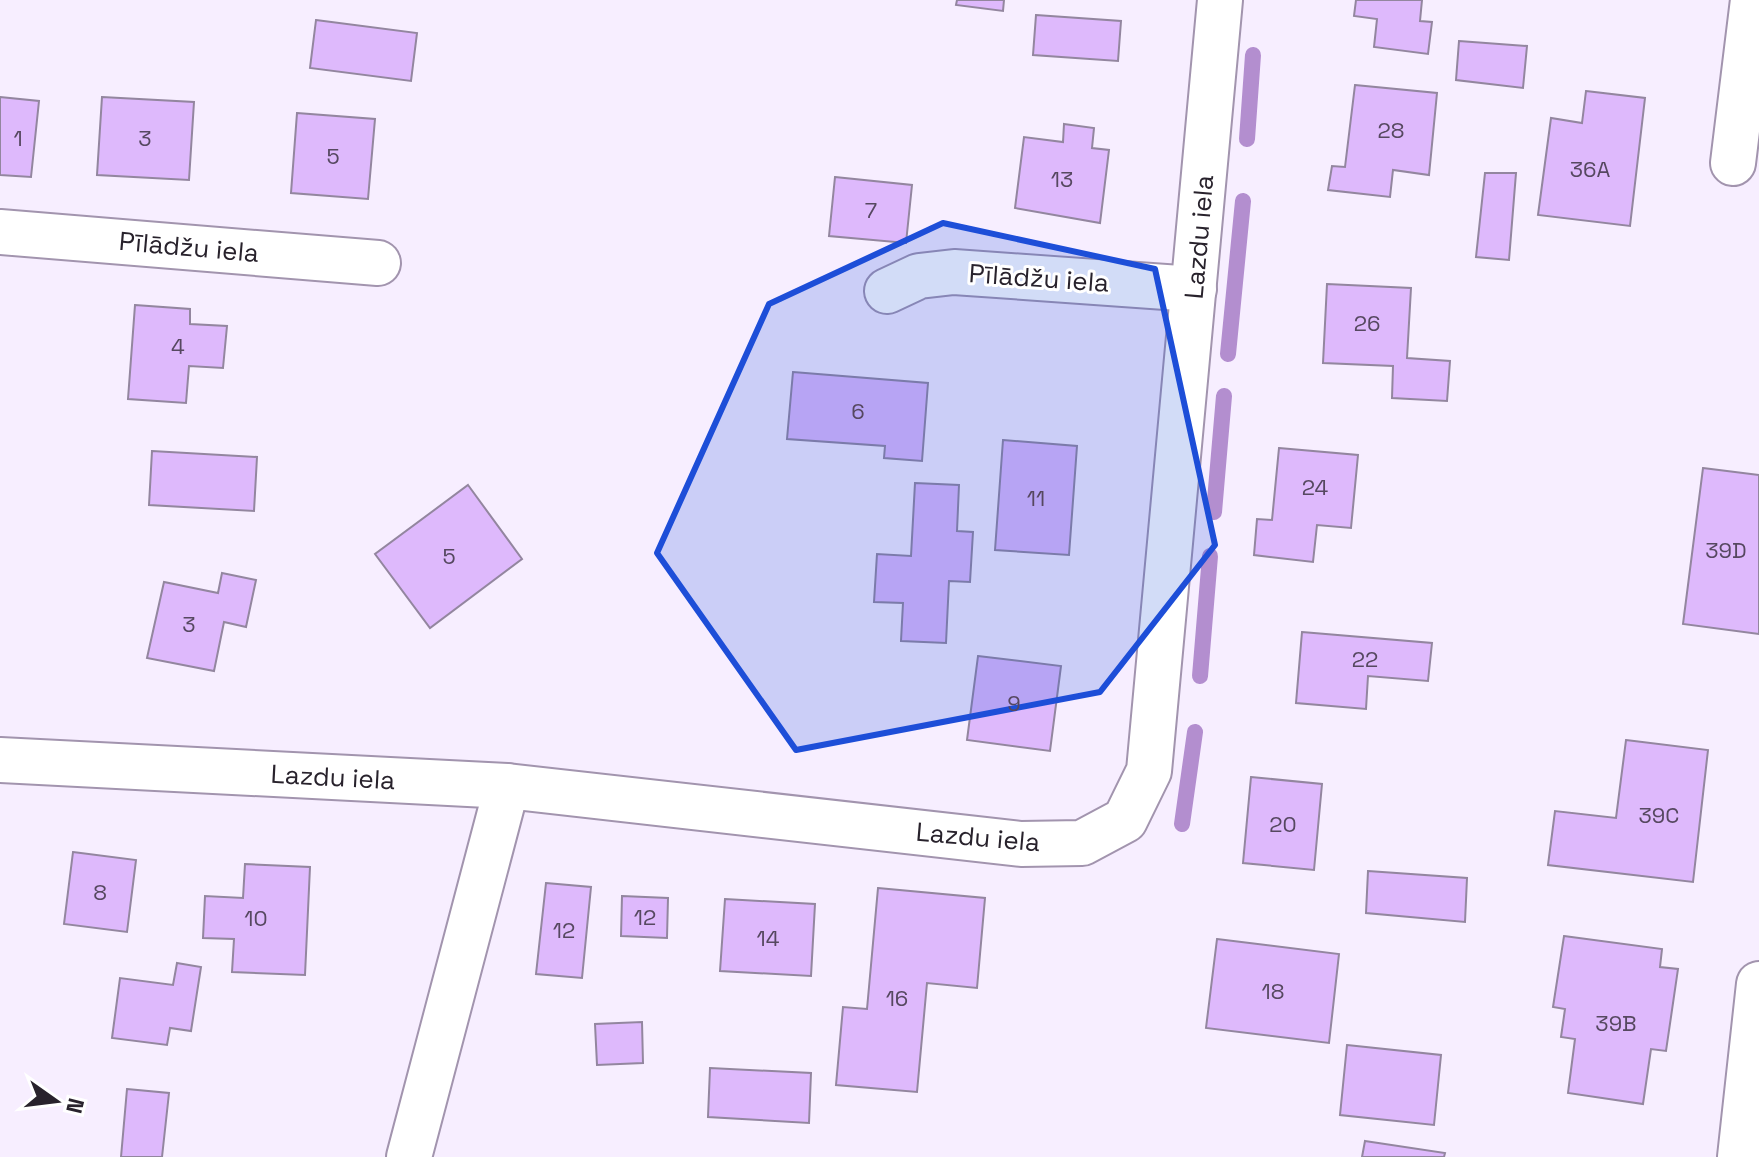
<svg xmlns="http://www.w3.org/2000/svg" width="1759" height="1157" font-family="'Space Grotesk',sans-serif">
<rect width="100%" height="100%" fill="#f7eeff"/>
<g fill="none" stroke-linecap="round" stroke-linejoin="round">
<!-- stream -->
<g stroke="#b38ecf" stroke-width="16">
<path d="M 1247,139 L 1253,55"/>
<path d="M 1228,354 L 1243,201"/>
<path d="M 1214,512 L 1224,396"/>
<path d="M 1200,676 L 1210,556"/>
<path d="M 1182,824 L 1195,732"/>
</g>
</g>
<!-- building -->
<g fill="#deb9fc" stroke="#93869f" stroke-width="2">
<path d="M 957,0 L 1004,0 L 1003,11 L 956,5 Z"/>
<path d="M 1356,0 L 1422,0 L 1420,21 L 1432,22 L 1428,54 L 1374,47 L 1377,19 L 1354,16 Z"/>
<path d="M 1036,15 L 1121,21 L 1118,61 L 1033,55 Z"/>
<path d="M 316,20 L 417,33 L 411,81 L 310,68 Z"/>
<path d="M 1459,41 L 1527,46 L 1523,88 L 1456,80 Z"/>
<path d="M 1355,85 L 1437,93 L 1429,175 L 1393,170 L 1390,197 L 1328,190 L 1332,166 L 1345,167 Z"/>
<path d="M 1586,91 L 1645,98 L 1630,226 L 1538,215 L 1551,118 L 1582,123 Z"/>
<path d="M 0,97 L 39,101 L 31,177 L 0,175 Z"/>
<path d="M 102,97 L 194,102 L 189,180 L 97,175 Z"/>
<path d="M 297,113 L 375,119 L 368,199 L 291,193 Z"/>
<path d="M 1064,124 L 1094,128 L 1092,148 L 1109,150 L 1100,223 L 1015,208 L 1024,137 L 1063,142 Z"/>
<path d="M 1485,173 L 1516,173 L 1509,260 L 1476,257 Z"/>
<path d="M 835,177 L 912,185 L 906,243 L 829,236 Z"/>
<path d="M 1327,284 L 1411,288 L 1407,358 L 1450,361 L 1447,401 L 1392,398 L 1393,366 L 1323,363 Z"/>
<path d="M 135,305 L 190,309 L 190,324 L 227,326 L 223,368 L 189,366 L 186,403 L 128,399 Z"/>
<path d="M 793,372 L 928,383 L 922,461 L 884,458 L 885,446 L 787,439 Z"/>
<path d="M 1003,440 L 1077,446 L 1069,555 L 995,550 Z"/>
<path d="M 1279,448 L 1358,455 L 1351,528 L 1317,525 L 1313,562 L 1254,555 L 1257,519 L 1272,520 Z"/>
<path d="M 152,451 L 257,457 L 254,511 L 149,505 Z"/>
<path d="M 1703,468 L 1759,475 L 1759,634 L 1683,624 Z"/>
<path d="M 915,483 L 959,485 L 957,531 L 973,532 L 970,582 L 949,581 L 946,643 L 901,641 L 903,603 L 874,602 L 877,554 L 911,556 Z"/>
<path d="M 468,485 L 522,559 L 430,628 L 375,554 Z"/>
<path d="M 222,573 L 256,580 L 246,627 L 224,622 L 214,671 L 147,658 L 164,582 L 218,593 Z"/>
<path d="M 1302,632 L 1432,643 L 1428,681 L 1368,676 L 1366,709 L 1296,703 Z"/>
<path d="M 978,656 L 1061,666 L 1050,751 L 967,740 Z"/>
<path d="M 1626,740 L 1708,750 L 1693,882 L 1548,865 L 1555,811 L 1616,818 Z"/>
<path d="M 1251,777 L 1322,784 L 1314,870 L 1243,863 Z"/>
<path d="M 73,852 L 136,860 L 127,932 L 64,924 Z"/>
<path d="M 245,864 L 310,867 L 305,975 L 232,972 L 234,939 L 203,938 L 205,896 L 243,898 Z"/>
<path d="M 1368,871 L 1467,878 L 1465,922 L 1366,913 Z"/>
<path d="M 546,883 L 591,887 L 582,978 L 536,974 Z"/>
<path d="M 878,888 L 985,898 L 977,988 L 927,983 L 917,1092 L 836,1085 L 843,1007 L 867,1009 Z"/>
<path d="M 622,896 L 668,898 L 667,938 L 621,936 Z"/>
<path d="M 725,899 L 815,904 L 811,976 L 720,971 Z"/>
<path d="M 1564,936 L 1662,949 L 1660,967 L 1678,969 L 1666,1051 L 1651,1049 L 1643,1104 L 1568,1093 L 1575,1039 L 1561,1037 L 1565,1009 L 1553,1007 Z"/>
<path d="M 1217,939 L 1339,954 L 1329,1043 L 1206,1028 Z"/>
<path d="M 177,963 L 201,967 L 191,1031 L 170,1028 L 167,1045 L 112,1038 L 120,978 L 173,985 Z"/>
<path d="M 642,1022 L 643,1063 L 597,1065 L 595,1024 Z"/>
<path d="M 1347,1045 L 1441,1055 L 1434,1125 L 1340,1115 Z"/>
<path d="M 710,1068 L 811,1073 L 809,1123 L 708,1117 Z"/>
<path d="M 127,1089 L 169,1093 L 162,1157 L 121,1157 Z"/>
<path d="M 1365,1141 L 1445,1153 L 1444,1157 L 1362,1157 Z"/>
</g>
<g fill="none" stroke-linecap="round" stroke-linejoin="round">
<defs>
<g id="minor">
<path d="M 1733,163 L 1753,0"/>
<path d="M 0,232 L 378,263"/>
<path d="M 887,291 L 919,276 L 954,272 L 1194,289"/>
<path d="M 0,760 L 507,786 L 1021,844 L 1082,843 L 1125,820 L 1149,771 L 1220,0"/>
<path d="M 409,1157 L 507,786"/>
<path d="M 1740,1157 L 1759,984"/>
</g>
</defs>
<!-- minor casing -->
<use href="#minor" stroke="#a294ae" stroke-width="48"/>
<!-- minor -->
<use href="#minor" stroke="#fff" stroke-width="44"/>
</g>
<!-- marked area -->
<path fill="#1d4ed8" fill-opacity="0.2" stroke="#1d4ed8" stroke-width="6" stroke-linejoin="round" d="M 943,223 L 1155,269 L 1215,545 L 1100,692 L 796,750 L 657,553 L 769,304 Z"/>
<g text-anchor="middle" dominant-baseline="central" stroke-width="6" stroke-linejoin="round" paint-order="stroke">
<!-- number labels -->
<g font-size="22" fill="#564860">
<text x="1391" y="130">28</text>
<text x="18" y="138">1</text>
<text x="145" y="138">3</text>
<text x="333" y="156">5</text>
<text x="1590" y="169">36A</text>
<text x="1062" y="179">13</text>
<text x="871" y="210">7</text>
<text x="1367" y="323">26</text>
<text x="178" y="346">4</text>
<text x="858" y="411">6</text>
<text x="1315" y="487">24</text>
<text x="1036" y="498">11</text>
<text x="1726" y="550">39D</text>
<text x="449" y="556">5</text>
<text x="189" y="624">3</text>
<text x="1365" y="659">22</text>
<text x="1014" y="703">9</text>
<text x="1659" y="815">39C</text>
<text x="1283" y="824">20</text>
<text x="100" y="892">8</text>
<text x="645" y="917">12</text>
<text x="256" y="918">10</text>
<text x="564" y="930">12</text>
<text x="768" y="938">14</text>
<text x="1273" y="991">18</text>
<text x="897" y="998">16</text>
<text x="1616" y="1023">39B</text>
</g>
<!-- street labels -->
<g font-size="26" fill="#28222c" stroke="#fff">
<text transform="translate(1199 237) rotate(-85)">Lazdu iela</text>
<text transform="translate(189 247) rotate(5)">Pīlādžu iela</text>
<text transform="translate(1039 278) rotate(4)">Pīlādžu iela</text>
<text transform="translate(333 777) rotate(3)">Lazdu iela</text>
<text transform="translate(978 837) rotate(5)">Lazdu iela</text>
</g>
</g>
<!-- north arrow -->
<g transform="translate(56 1101) rotate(104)" stroke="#ffffff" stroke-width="6" paint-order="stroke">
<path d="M0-6L14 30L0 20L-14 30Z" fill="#28222c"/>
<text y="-12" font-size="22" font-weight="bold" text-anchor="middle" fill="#28222c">N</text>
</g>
</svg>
